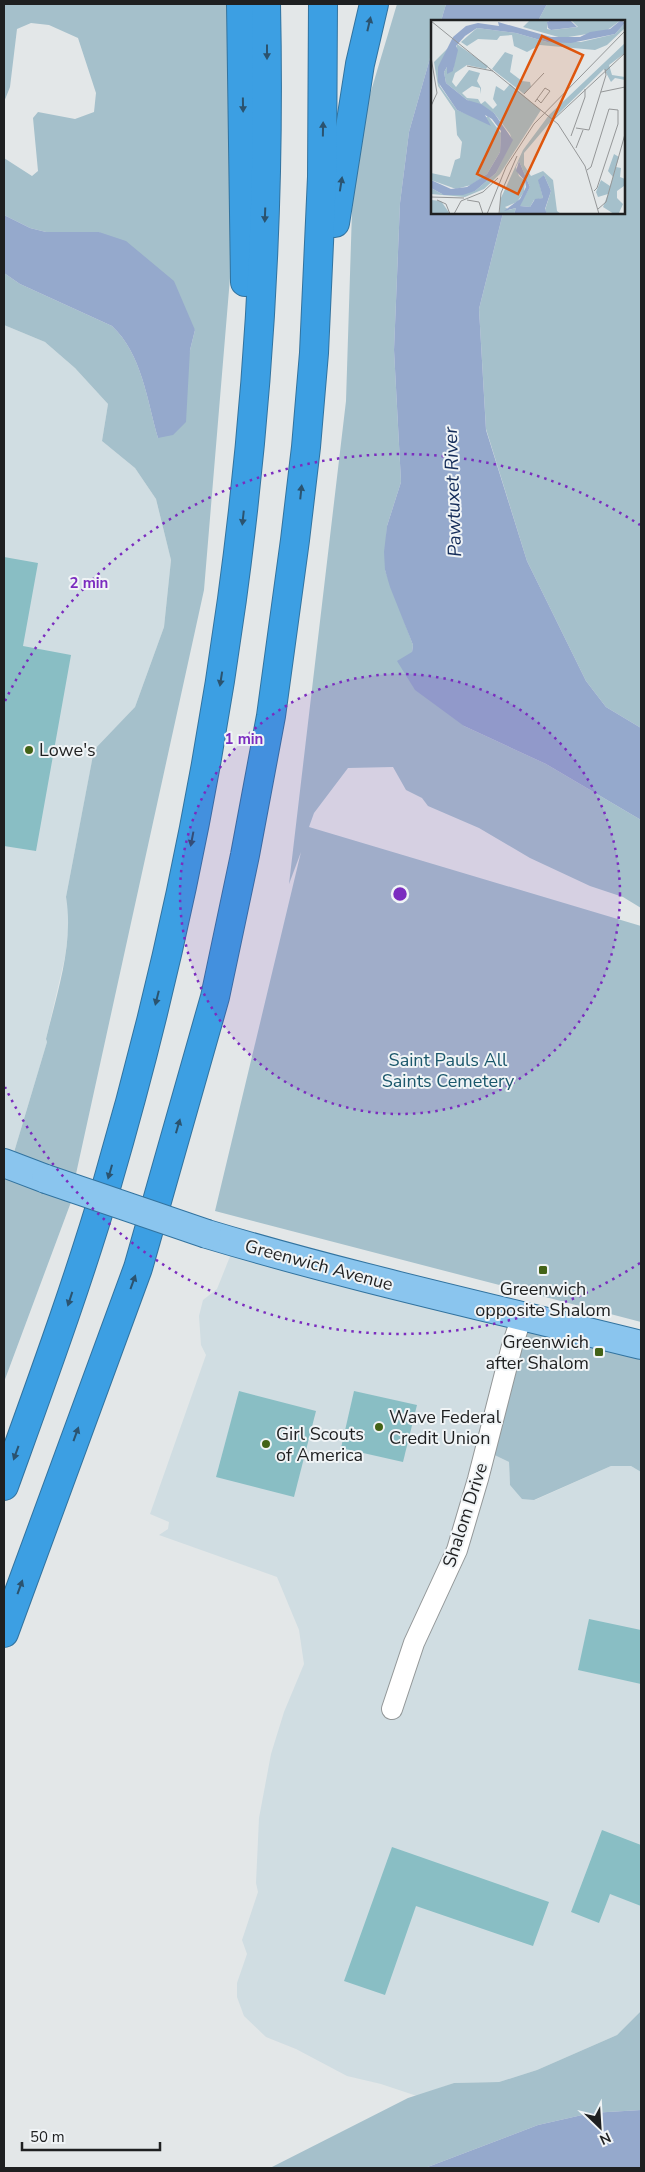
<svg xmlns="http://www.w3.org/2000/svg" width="645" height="2172" font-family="'Nunito Sans',sans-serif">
<rect width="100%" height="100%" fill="#e3e7e8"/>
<!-- built -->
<g fill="#d0dde2">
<path d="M 4,325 L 45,342 L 75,368 L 108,404 L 102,441 L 135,468 L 156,499 L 171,560 L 164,627 L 135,707 L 94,751 L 66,897 L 70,918 L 65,957 L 46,1039 L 47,1042 L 12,1159 L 4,1159 Z"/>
<path d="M 233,1249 L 519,1313 L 480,1448 L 509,1462 L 510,1485 L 535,1500 L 611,1466 L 631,1466 L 641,1472 L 641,2011 L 617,2035 L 537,2070 L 499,2082 L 454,2083 L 417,2096 L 381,2084 L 347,2076 L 296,2049 L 266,2037 L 244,2016 L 237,1997 L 237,1983 L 247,1954 L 242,1940 L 258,1892 L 256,1883 L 259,1818 L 271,1754 L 284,1712 L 304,1664 L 299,1630 L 277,1577 L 159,1535 L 168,1529 L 169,1522 L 150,1514 L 206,1355 L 201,1345 L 199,1316 L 203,1300 L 217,1289 Z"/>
</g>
<!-- green -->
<g fill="#a5c0cb">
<path d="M 4,4 L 231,4 L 233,242 L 204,590 L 74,1183 L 74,1194 L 4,1382 L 4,1159 L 12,1159 L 47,1042 L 46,1039 C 57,993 74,944 66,897 L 94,750 L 135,707 L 164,627 L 171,560 L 156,499 L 135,468 L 102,441 L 108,404 L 75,368 L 45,342 L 4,325 L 4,273 L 20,284 L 112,326 C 142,354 147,400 158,438 L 190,350 L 195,330 L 99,232 L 46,232 L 30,228 L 4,215 L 4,155 L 4,158 L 32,176 L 38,171 L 33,118 L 38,112 L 75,119 L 94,112 L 96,93 L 78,38 L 49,25 L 31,23 L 17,29 L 10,87 L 4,102 Z"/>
<path d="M 397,4 L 446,4 L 441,21 L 432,21 L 432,51 L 409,132 L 400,203 L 394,350 L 401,482 L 387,526 L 385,570 L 413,645 L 412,652 L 464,726 L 546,764 L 641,820 L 641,908 L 623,897 L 590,886 L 530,858 L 479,828 L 428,806 L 422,798 L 406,790 L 393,767 L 348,768 L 314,813 L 309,827 L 641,926 L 641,1322 L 215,1211 L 301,852 L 289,884 L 346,401 L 354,148 Z"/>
<path d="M 547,4 L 641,4 L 641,728 L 606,707 L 586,681 L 527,561 L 486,429 L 479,309 L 503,213 L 624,212 L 624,21 L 538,21 Z"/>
<path d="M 522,1319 L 641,1342 L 641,1472 L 631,1466 L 611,1466 L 534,1500 L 522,1499 L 510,1485 L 509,1462 L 480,1448 Z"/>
<path d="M 641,2011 L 641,2110 L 591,2113 L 538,2125 L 425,2168 L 270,2168 L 408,2098 L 454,2083 L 499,2082 L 537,2070 L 617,2035 Z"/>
</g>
<!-- water -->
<g fill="#95a9cc">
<path d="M 446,4 L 547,4 L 538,21 L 441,21 Z"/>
<path d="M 432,51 L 432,212 L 503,213 L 479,309 L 486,430 L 527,561 L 586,681 L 606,707 L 641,728 L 641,820 L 546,764 L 464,726 L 415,690 L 397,661 L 412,652 L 413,645 L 390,587 L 385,570 L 384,552 L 387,526 L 401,482 L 394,350 L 400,203 L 409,132 Z"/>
<path d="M 4,215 L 30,228 L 46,232 L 99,232 L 126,241 L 174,281 L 195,330 L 190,350 L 186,422 L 173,435 L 158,438 C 147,400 142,354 112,326 L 20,284 L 4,273 Z"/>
<path d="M 641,2110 L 641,2168 L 425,2168 L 538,2125 L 591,2113 Z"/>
</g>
<!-- building -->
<g fill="#89bec4">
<path d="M 4,557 L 38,563 L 23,646 L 71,655 L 36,851 L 4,846 Z"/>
<path d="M 239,1391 L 316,1411 L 294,1497 L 216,1477 Z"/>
<path d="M 354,1391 L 417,1405 L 403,1462 L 341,1448 Z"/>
<path d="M 589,1619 L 641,1630 L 641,1684 L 578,1670 Z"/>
<path d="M 602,1830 L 641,1845 L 641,1906 L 610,1894 L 599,1923 L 571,1912 Z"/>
<path d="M 392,1847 L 549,1902 L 533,1946 L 416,1906 L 385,1995 L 344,1981 Z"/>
</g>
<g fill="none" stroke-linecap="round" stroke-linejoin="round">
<defs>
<path id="street" d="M 392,1709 L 414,1643 L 457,1550 L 478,1479 L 512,1346 L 522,1316"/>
<g id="primary">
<path d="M 4,1163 L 46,1179"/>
<path d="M 207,1234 C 350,1277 496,1309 641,1345"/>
</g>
<g id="highway">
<path d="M 241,4 L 245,282"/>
<path d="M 335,223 L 360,64 L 374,4"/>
<path d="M 4,1486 C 40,1386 77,1286 107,1184 C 219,801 275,403 266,4"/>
<path d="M 4,1633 L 138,1268 L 215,997 L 245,855 L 271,716 L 295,540 L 306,447 L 314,353 L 322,177 L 323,4"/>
</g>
</defs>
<!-- street casing -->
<use href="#street" stroke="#939798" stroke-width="22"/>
<!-- primary casing -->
<use href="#primary" stroke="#32739f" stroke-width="30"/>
<!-- highway casing -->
<use href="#highway" stroke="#32739f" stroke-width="30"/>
<!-- street -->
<use href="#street" stroke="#fff" stroke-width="20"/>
<!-- primary -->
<use href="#primary" stroke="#8ac5ee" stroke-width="28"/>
<!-- highway -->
<use href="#highway" stroke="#3c9fe3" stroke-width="28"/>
<defs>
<path id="primary-bridge" d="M 46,1179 L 207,1234"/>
</defs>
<!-- primary-bridge casing -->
<use href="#primary-bridge" stroke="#32739f" stroke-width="30" stroke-linecap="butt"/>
<!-- primary-bridge -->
<use href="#primary-bridge" stroke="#8ac5ee" stroke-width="28"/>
</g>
<!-- one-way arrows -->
<defs><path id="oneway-solid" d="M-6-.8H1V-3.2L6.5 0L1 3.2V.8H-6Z" transform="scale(1.25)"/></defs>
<g fill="#2b536f">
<use href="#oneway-solid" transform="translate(369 24) rotate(-77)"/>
<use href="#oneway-solid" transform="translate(267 52) rotate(90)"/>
<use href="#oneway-solid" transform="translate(243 105) rotate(89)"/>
<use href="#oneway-solid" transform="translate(323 129) rotate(-89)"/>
<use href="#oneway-solid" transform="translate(341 184) rotate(-81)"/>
<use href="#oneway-solid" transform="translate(265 215) rotate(92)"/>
<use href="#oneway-solid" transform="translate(301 492) rotate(-84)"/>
<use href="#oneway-solid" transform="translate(243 518) rotate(96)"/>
<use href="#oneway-solid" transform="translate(221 679) rotate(99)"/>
<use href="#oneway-solid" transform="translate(192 839) rotate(101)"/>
<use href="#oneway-solid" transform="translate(157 998) rotate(104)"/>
<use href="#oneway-solid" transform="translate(178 1126) rotate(-74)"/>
<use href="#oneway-solid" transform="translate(110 1172) rotate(106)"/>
<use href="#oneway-solid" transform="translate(133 1282) rotate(-70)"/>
<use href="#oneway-solid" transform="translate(70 1299) rotate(108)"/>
<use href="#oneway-solid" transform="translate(76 1434) rotate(-70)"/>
<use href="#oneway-solid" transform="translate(16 1453) rotate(110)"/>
<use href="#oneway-solid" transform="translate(20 1587) rotate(-70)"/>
</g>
<!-- distance rings -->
<circle cx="400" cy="894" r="220" fill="#7b2cbf" fill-opacity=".12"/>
<g fill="none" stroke="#7b2cbf" stroke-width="2.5" stroke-dasharray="2.5 5">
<circle cx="400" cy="894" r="220"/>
<path d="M640 1263A440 440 0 0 1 5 1087M5 701A440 440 0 0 1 640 525"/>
</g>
<!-- markers -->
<g fill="#436317" stroke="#f0f4f6" stroke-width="2">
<circle cx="29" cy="750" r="5"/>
<rect x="538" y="1265" width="10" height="10" rx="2.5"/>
<rect x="594" y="1347" width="10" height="10" rx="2.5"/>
<circle cx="379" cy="1427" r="5"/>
<circle cx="266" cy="1444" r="5"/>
</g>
<g text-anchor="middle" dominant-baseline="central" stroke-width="4" stroke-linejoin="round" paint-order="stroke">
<!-- poi labels -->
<g font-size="18" fill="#1f2021" stroke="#f0f4f6" text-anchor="start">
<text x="39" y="750">Lowe's</text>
<text x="543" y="1289" text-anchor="middle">Greenwich<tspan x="543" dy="21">opposite Shalom</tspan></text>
<text x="589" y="1342" text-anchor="end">Greenwich<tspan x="589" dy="21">after Shalom</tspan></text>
<text x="389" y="1417">Wave Federal<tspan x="389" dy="21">Credit Union</tspan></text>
<text x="276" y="1434">Girl Scouts<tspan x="276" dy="21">of America</tspan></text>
</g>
<!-- park labels -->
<g font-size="18" fill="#1a576b" stroke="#f0f4f6">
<text x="448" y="1060">Saint Pauls All<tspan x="448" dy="21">Saints Cemetery</tspan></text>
</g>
<!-- street labels -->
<g font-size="18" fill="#1f2021" stroke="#f0f4f6">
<text transform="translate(319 1265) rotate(15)">Greenwich Avenue</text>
<text transform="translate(465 1515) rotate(-72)">Shalom Drive</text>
</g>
<!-- water labels -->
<g font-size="19" font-style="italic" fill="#142c59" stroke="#f0f4f6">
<text transform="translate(453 492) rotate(-92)">Pawtuxet River</text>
</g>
</g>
<!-- overview -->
<g transform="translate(431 20)">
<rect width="194" height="194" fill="#e3e7e8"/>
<path d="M 99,0 L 117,0 L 116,9 L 121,10 L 147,7 L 140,0 L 190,0 L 175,11 L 131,18 L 92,7 ZM 194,3 L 194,8 L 176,25 L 164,30 L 109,25 L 96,32 L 83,26 L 81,15 L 69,16 L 66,20 L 47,19 L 36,26 L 30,22 L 46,8 L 85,13 L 116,22 L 150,22 L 184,14 ZM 194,23 L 194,33 L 178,45 L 181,55 L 194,57 L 194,60 L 184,58 L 180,62 L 173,49 L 121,100 L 93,133 L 93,145 L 100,156 L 112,151 L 122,160 L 126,191 L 130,194 L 116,194 L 114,190 L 120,171 L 113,155 L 108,162 L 112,178 L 103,180 L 99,187 L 88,186 L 99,167 L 88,141 L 85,147 L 88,156 L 94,161 L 93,172 L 86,182 L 74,187 L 78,190 L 85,188 L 83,194 L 69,194 L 69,180 L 92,130 L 118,95 ZM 26,24 L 57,46 L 55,49 L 36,45 L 24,53 L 21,62 L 25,67 L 38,50 L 49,53 L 46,61 L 50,68 L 49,74 L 49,68 L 41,66 L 31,73 L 36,78 L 47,79 L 50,84 L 54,81 L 62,89 L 66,85 L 62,79 L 65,66 L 73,71 L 79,64 L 110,90 L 69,154 L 53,169 L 34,177 L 0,174 L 0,168 L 11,174 L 44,171 L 65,153 L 81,120 L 79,114 L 63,93 L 36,80 L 15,63 L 13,52 L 16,47 L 22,51 ZM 17,28 L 7,51 L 9,66 L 26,90 L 51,100 L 57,96 L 70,113 L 69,132 L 56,154 L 40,165 L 25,169 L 0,160 L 0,153 L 19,157 L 24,140 L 29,138 L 31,122 L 26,115 L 24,91 L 7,66 L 3,42 ZM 74,32 L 82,35 L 79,52 L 91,61 L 99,62 L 100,67 L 93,74 L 61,49 ZM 183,134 L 188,137 L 185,147 L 190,148 L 189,157 L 194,159 L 193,166 L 186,171 L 186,178 L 192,184 L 188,193 L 183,194 L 172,187 L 177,174 L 167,177 L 165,172 L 170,160 L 179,166 L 182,157 L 177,151 ZM 0,180 L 10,181 L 19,194 L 0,194 Z" fill="#a5c0cb"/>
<path d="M 120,0 L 139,0 L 146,7 L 120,10 L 117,8 L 116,2 ZM 190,0 L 194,3 L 184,14 L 140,23 L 116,22 L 85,13 L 46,8 L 34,16 L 25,26 L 27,30 L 22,51 L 16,54 L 16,47 L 13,52 L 15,63 L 36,80 L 50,84 L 63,93 L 82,120 L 65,153 L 44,171 L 32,175 L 13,175 L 0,168 L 0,160 L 20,169 L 36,167 L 56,154 L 69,132 L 70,111 L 61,99 L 54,95 L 60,106 L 26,90 L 7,62 L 7,47 L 22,17 L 35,6 L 47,3 L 68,6 L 67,2 L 120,17 L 149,17 L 159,12 L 179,9 ZM 88,141 L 99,167 L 89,186 L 99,187 L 104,179 L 112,178 L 107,160 L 113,155 L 120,171 L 114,189 L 116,194 L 83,194 L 85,188 L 73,191 L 89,179 L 95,167 L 94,161 L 85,151 Z" fill="#95a9cc"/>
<path fill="none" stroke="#959798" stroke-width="1" d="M 11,0 L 30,0M 0,1 L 127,104 L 154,146 L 168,194M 0,37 L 6,73 L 0,86M 36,46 L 62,51M 170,72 L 194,67M 93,74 L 113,53M 104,82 L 106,79 L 110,83 L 119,71 L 114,68 L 106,79M 122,100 L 194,33M 145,108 L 158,110 L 175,55 L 174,49M 140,116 L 154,77 L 154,69M 145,128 L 152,110M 156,150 L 160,147 L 178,89 L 187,90 L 187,104 L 166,168 L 163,171M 0,177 L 33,178M 6,180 L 15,184 L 19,194M 36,180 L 48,182 L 52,194M 167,189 L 175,182 L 194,114M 23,194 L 30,181 L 52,172 L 67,158M 56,194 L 75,147 L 103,104 L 194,11M 68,194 L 70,173 L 86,136"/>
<path fill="#de560d" fill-opacity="0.15" stroke="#de560d" stroke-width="2.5" d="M 111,16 L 152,35 L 87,174 L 46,154 Z"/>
<rect width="194" height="194" fill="none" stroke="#1f2021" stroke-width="2.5"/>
</g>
<circle cx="400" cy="894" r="8" fill="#7b2cbf" stroke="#f0f4f6" stroke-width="2.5"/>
<g font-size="15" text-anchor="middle" font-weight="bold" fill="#7b2cbf" stroke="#f0f4f6" stroke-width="4" stroke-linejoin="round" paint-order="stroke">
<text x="89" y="588">2 min</text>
<text x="244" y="744">1 min</text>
</g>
<!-- border -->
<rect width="645" height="2172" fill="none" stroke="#1f2021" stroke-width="10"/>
<!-- north arrow -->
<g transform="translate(600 2127) rotate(155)" stroke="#f0f4f6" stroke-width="4" paint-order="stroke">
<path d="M0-4L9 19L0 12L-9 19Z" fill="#1f2021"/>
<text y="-8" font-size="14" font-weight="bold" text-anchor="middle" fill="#1f2021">N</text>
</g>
<!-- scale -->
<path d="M22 2142v8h138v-8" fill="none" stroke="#1f2021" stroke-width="2.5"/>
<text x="30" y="2142" font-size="15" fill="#1f2021" stroke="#f0f4f6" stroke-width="4" paint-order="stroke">50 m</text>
</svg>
